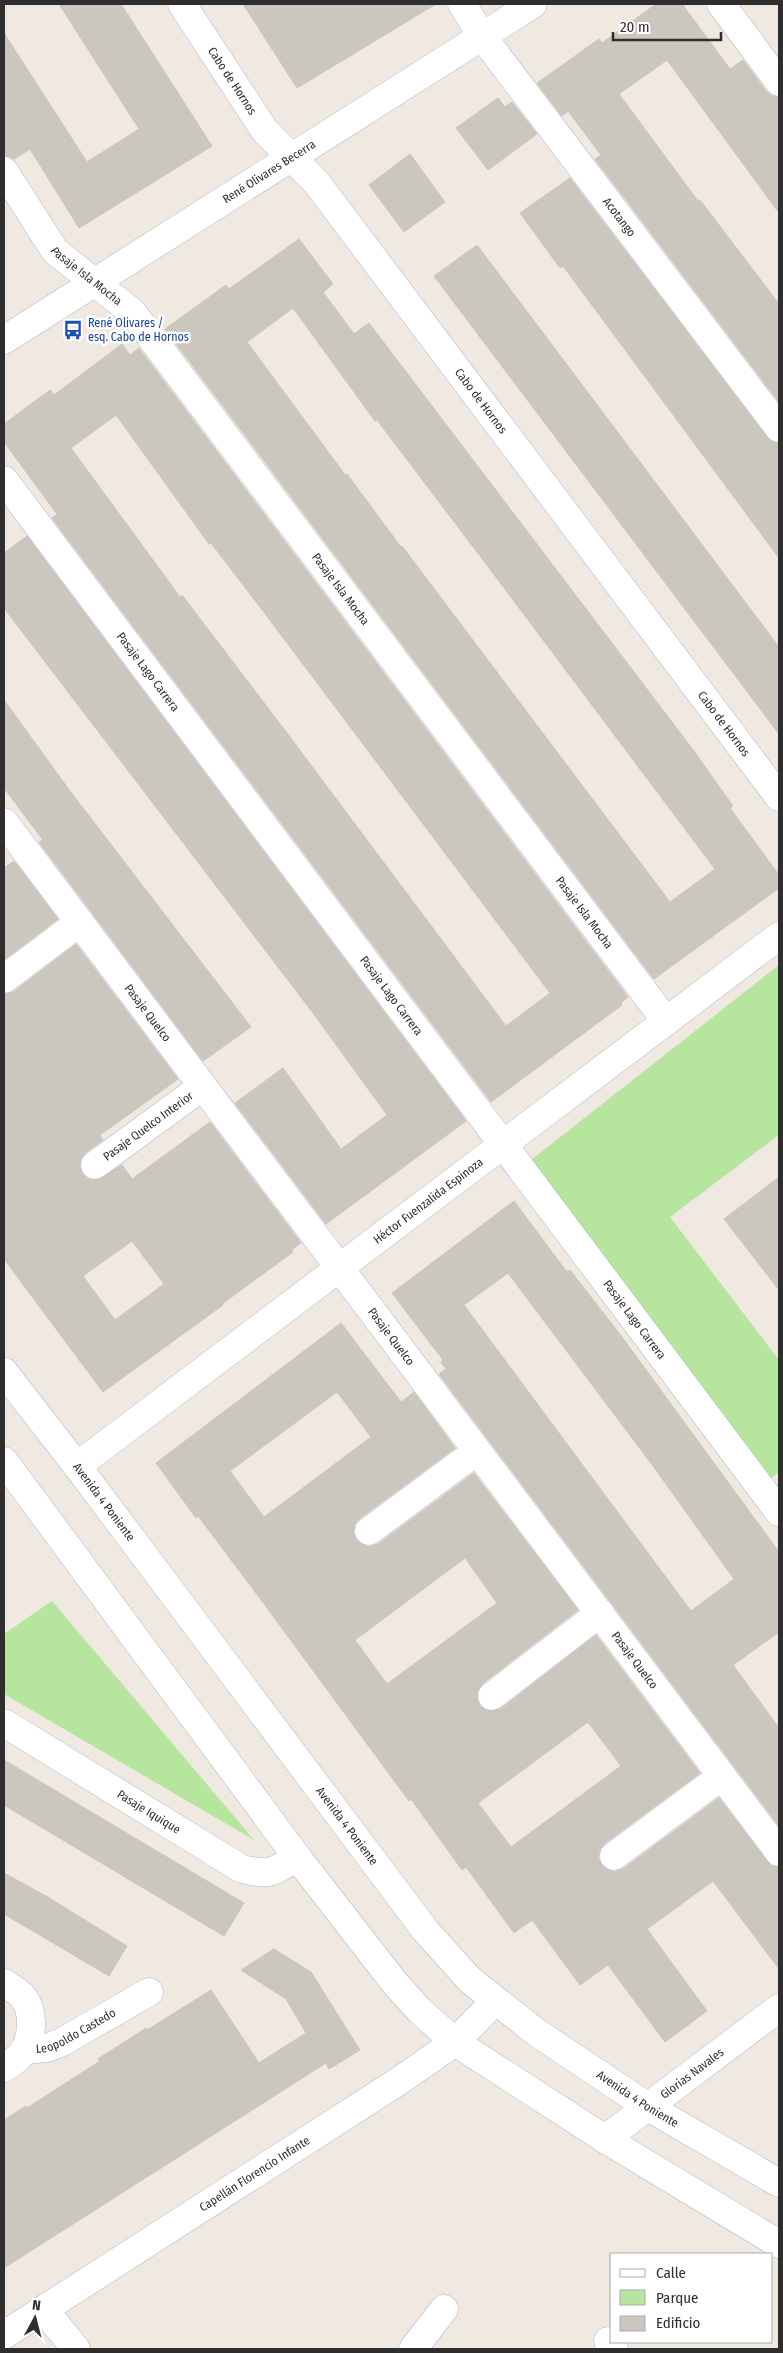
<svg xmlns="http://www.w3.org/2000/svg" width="783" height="2353" font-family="'Fira Sans Condensed',sans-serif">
<rect width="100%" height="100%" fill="#efe9e1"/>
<!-- green -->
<g fill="#b6e59e">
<path d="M 779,965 L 779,1135 L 670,1217 L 779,1360 L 779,1472 L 769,1480 L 531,1160 Z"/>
<path d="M 52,1601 L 254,1840 L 4,1694 L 4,1634 Z"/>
</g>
<!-- building -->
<g fill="#cbc7bf" stroke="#cbc5ba" fill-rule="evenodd">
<path d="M 59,4 L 121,4 L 212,146 L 79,228 L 30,149 L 14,159 L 4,155 L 4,33 L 87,162 L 139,129 Z"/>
<path d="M 243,4 L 436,4 L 297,88 Z"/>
<path d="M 656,4 L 682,4 L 730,69 L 743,60 L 766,91 L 772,96 L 779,97 L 779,213 L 667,60 L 619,94 L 698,201 L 700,200 L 779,304 L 779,402 L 595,159 L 601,155 L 568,111 L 562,116 L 537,83 L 599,39 L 602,43 Z"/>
<path d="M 498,98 L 505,107 L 512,102 L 537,134 L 488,170 L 456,128 Z"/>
<path d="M 410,154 L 445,202 L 404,232 L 369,185 Z"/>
<path d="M 570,178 L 767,437 L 773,442 L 779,443 L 779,558 L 563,266 L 560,268 L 520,213 Z"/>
<path d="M 299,239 L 333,284 L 323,292 L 354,334 L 369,323 L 694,751 L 733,806 L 730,808 L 779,875 L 779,888 L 654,979 L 165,329 L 226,285 L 229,289 ZM 293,308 L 375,421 L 377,420 L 486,564 L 715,869 L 670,902 L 402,546 L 401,547 L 347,474 L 346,476 L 247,342 Z"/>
<path d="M 477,245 L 779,647 L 779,734 L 434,276 Z"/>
<path d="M 122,344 L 130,355 L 139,348 L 628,997 L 621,1003 L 622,1005 L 491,1102 L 52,518 L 57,514 L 4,442 L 4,424 L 50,390 L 54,395 ZM 116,415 L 209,544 L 211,543 L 266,615 L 550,993 L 506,1026 L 287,733 L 182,595 L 180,597 L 71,448 Z"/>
<path d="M 27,536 L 466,1121 L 326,1224 L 235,1103 L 283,1068 L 341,1149 L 387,1115 L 313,1013 L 4,608 L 4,553 Z"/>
<path d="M 4,700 L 70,791 L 251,1027 L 203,1061 L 39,842 L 43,840 L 4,788 Z"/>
<path d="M 14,861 L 58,919 L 4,960 L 4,868 Z"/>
<path d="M 76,944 L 178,1079 L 100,1135 L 103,1140 L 86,1152 L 81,1159 L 80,1167 L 83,1175 L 89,1179 L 97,1180 L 122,1165 L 132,1179 L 210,1122 L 301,1243 L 291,1250 L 293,1252 L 222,1304 L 223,1305 L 103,1392 L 4,1259 L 4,994 L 13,992 ZM 132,1241 L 164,1284 L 115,1320 L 83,1276 Z"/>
<path d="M 779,1177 L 779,1290 L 724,1219 Z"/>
<path d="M 514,1201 L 567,1272 L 570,1270 L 622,1337 L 779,1552 L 779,1632 L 733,1665 L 779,1728 L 779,1826 L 439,1374 L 446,1369 L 441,1362 L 443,1360 L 392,1293 ZM 508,1273 L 653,1466 L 734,1579 L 691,1611 L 464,1305 Z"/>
<path d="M 341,1323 L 401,1402 L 414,1392 L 455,1448 L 360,1518 L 355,1524 L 353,1532 L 357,1541 L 363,1545 L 370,1547 L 378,1544 L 474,1473 L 578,1610 L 482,1684 L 478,1690 L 477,1698 L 480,1706 L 486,1710 L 494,1711 L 502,1708 L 596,1635 L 700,1773 L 605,1843 L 600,1849 L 598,1857 L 602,1866 L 608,1870 L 615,1872 L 623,1869 L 719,1798 L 767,1861 L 772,1866 L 779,1867 L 779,1969 L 713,1881 L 647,1929 L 707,2011 L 665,2042 L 608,1965 L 580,1985 L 532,1920 L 514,1933 L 466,1867 L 462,1870 L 411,1799 L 409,1801 L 253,1589 L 198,1516 L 196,1518 L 156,1463 ZM 337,1392 L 371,1437 L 264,1517 L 230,1471 ZM 465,1558 L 497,1603 L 387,1684 L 355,1640 ZM 588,1722 L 621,1766 L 511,1847 L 478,1803 Z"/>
<path d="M 4,1760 L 244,1903 L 224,1936 L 4,1805 Z"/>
<path d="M 4,1873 L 46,1896 L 127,1946 L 109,1976 L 4,1914 Z"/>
<path d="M 274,1949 L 311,1972 L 360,2050 L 329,2069 L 326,2063 L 4,2268 L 4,2120 L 26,2106 L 27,2108 L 100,2061 L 98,2059 L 146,2028 L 147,2030 L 211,1990 L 259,2063 L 306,2033 L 286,1999 L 241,1970 Z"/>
</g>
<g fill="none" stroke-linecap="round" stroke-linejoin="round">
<defs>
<g id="minor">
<path id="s1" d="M 182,4 L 265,131 L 316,182 L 779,797"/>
<path id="s2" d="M 462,4 L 482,36 L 779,428"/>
<path d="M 721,4 L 779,82"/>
<path id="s3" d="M 4,171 L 55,251 L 132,312 L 666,1021"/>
<path id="s4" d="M 4,340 L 533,4"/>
<path id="s5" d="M 4,480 L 779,1512"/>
<path id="s6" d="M 4,822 L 779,1852"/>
<path d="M 4,979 L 80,922"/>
<path id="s7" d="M 95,1165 L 203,1086"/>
<path id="s8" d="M 4,1372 L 77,1466 L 425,1930 L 470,1980 L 536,2032 L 648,2107 L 779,2183"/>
<path d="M 4,1461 L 297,1857 L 394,1982 L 420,2011 L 455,2042 L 605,2139 L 779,2244"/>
<path id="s9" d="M 77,1466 L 779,936"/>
<path d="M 369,1531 L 477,1451"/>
<path d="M 492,1696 L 600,1613"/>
<path id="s10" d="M 4,1723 L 242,1869 C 271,1876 273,1872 297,1857"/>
<path d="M 614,1856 L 722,1776"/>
<path d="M 4,1983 C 10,1987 18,1991 23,1997 C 34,2010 33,2036 24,2050 C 20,2058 11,2063 4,2068"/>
<path id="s11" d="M 24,2050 L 47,2048 L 62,2042 L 149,1992"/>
<path id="s12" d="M 605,2139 L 779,2008"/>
<path d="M 44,2310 L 76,2349"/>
<path id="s13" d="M 4,2335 L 399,2081 L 455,2042 L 495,2001"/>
<path d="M 608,2341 L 614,2349"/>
<path d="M 413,2349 L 444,2309"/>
</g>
</defs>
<!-- minor casing -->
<use href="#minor" stroke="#b4b7c1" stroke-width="29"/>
<!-- minor -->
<use href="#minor" stroke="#fff" stroke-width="28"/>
</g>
<!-- icons -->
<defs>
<symbol id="bus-bare" viewBox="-9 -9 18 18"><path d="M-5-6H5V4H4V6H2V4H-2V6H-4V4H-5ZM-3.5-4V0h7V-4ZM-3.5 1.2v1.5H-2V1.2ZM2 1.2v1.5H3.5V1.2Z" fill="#1a4fb4" stroke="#fff" stroke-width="2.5" paint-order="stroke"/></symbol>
</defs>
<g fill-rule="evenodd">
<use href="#bus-bare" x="59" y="316" width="28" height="28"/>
</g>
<g text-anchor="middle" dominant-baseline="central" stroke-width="5" stroke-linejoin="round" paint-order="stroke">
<!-- street labels -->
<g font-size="12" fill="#2e2e2e" stroke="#fff">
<text stroke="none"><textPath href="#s1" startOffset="92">Cabo de Hornos</textPath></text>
<text stroke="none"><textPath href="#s4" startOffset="314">René Olivares Becerra</textPath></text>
<text stroke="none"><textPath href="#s2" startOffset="265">Acotango</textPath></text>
<text stroke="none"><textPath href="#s3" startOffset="135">Pasaje Isla Mocha</textPath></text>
<text stroke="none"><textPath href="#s1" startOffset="498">Cabo de Hornos</textPath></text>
<text stroke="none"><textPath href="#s3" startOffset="540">Pasaje Isla Mocha</textPath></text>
<text stroke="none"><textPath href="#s5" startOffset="240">Pasaje Lago Carrera</textPath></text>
<text stroke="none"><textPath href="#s1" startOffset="902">Cabo de Hornos</textPath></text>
<text stroke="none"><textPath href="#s3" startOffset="945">Pasaje Isla Mocha</textPath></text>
<text stroke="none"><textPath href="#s5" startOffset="645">Pasaje Lago Carrera</textPath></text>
<text stroke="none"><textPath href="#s6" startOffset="239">Pasaje Quelco</textPath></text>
<text stroke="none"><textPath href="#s7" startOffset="66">Pasaje Quelco Interior</textPath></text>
<text stroke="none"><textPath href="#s9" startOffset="440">Héctor Fuenzalida Espinoza</textPath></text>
<text stroke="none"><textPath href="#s5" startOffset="1050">Pasaje Lago Carrera</textPath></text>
<text stroke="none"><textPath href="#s6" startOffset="644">Pasaje Quelco</textPath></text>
<text stroke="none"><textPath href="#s8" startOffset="164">Avenida 4 Poniente</textPath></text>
<text stroke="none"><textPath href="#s6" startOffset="1049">Pasaje Quelco</textPath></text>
<text stroke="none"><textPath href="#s10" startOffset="170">Pasaje Iquique</textPath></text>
<text stroke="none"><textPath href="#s8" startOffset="569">Avenida 4 Poniente</textPath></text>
<text stroke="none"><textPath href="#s11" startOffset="56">Leopoldo Castedo</textPath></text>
<text stroke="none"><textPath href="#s12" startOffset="109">Glorias Navales</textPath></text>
<text stroke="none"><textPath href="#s8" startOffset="972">Avenida 4 Poniente</textPath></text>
<text stroke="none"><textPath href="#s13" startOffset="298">Capellán Florencio Infante</textPath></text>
</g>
<!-- transit labels -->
<g font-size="12" fill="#164399" stroke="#fff" text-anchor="start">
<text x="88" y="323">René Olivares /<tspan x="88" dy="14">esq. Cabo de Hornos</tspan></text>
</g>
</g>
<!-- border -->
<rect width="783" height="2353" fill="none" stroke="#2e2e2e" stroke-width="10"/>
<!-- legend -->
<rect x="610" y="2253" width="162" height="90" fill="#ffffff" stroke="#ababab"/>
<rect x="620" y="2269" width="25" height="8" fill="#ffffff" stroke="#ababab"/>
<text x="656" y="2278" font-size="15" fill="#2e2e2e">Calle</text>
<rect x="620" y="2290" width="25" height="15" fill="#b6e59e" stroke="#ababab"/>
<text x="656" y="2303" font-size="15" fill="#2e2e2e">Parque</text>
<rect x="620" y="2316" width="25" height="15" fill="#cbc7bf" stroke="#ababab"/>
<text x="656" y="2328" font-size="15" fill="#2e2e2e">Edificio</text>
<!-- north arrow -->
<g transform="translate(35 2318) rotate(7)" stroke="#ffffff" stroke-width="4" paint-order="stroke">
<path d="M0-4L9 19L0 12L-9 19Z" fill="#2e2e2e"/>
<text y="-8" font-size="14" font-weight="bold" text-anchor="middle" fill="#2e2e2e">N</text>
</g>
<!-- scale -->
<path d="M613 32v8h108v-8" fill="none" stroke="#2e2e2e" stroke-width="2.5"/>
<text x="620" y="32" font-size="15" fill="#2e2e2e" stroke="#ffffff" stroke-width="4" paint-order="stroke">20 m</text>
</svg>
